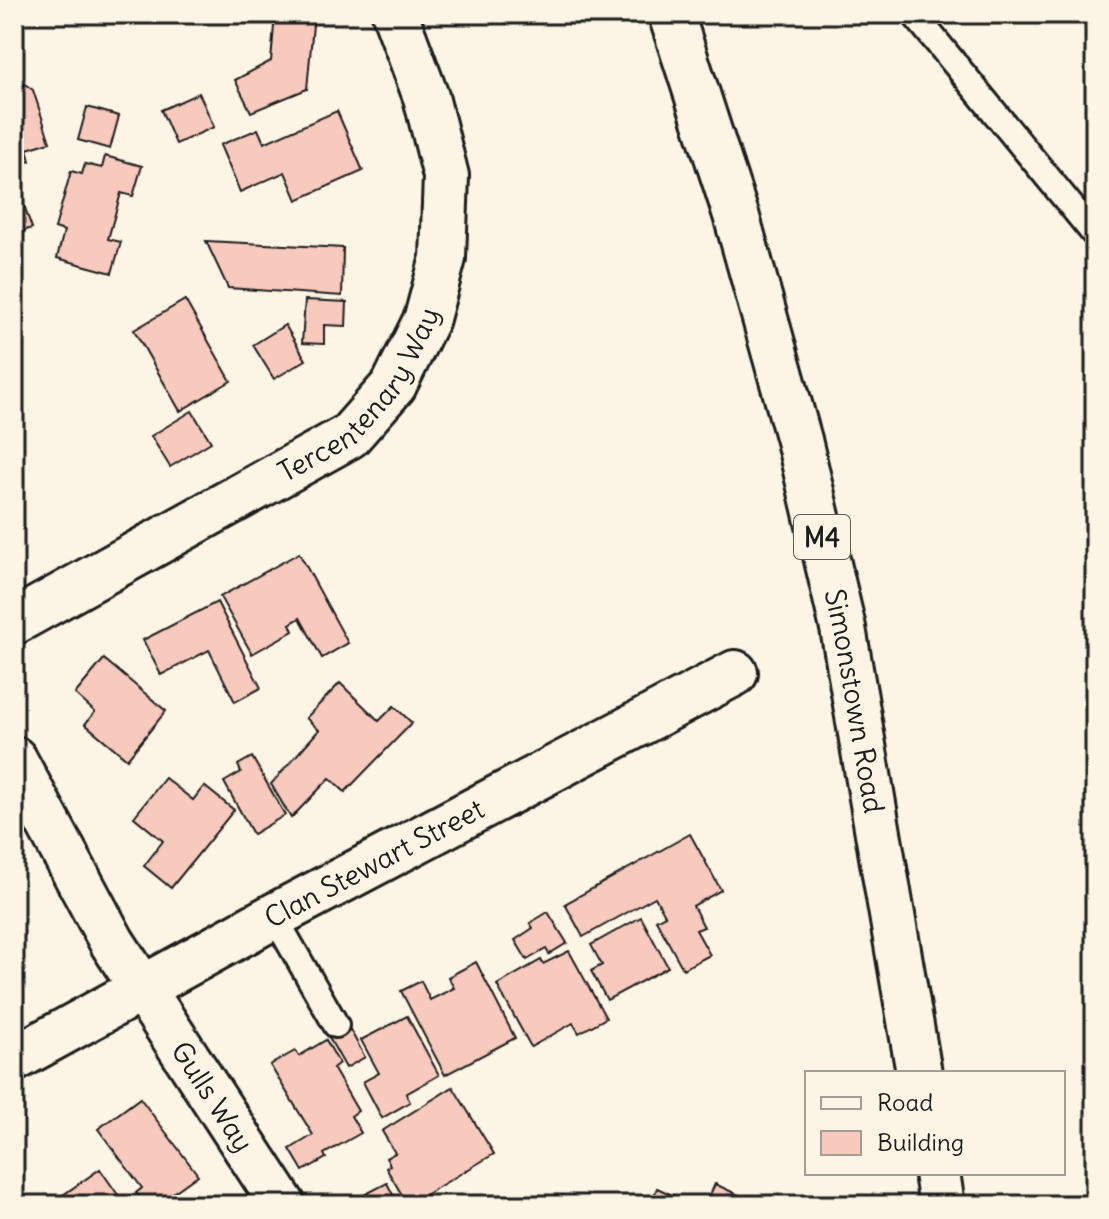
<svg xmlns="http://www.w3.org/2000/svg" width="1109" height="1219" font-family="Delius,sans-serif">
<rect width="100%" height="100%" fill="#fcf5e5"/>
<filter id="ink" filterUnits="userSpaceOnUse"><feTurbulence type="fractalNoise" baseFrequency=".0125" numOctaves="2"/><feDisplacementMap in="SourceGraphic" scale="16" xChannelSelector="R" yChannelSelector="G"/><feConvolveMatrix kernelMatrix="1 2 1 2 8 2 1 2 1" color-interpolation-filters="sRGB"/></filter>
<g filter="url(#ink)">
<!-- building -->
<g fill="#f8c9bd" stroke="#1c1c1c" stroke-width="2">
<path d="M 275,14 L 314,14 L 307,89 L 251,112 L 235,80 L 271,61 Z"/>
<path d="M 14,76 L 33,90 L 50,142 L 27,149 L 30,161 L 14,166 Z"/>
<path d="M 199,93 L 214,127 L 176,144 L 161,110 Z"/>
<path d="M 87,107 L 119,116 L 110,149 L 78,140 Z"/>
<path d="M 337,111 L 363,171 L 297,200 L 285,172 L 240,192 L 220,145 L 258,129 L 264,143 Z"/>
<path d="M 105,156 L 142,166 L 133,196 L 121,193 L 108,239 L 121,242 L 112,273 L 57,258 L 64,231 L 55,228 L 71,171 L 82,174 L 85,164 L 102,168 Z"/>
<path d="M 14,177 L 32,228 L 14,234 Z"/>
<path d="M 206,241 L 343,248 L 342,296 L 228,288 Z"/>
<path d="M 185,300 L 231,381 L 180,411 L 134,330 Z"/>
<path d="M 305,300 L 347,302 L 346,326 L 324,325 L 324,344 L 302,343 Z"/>
<path d="M 285,325 L 306,360 L 274,379 L 253,345 Z"/>
<path d="M 192,411 L 211,442 L 170,467 L 151,436 Z"/>
<path d="M 299,553 L 348,643 L 322,658 L 300,618 L 290,624 L 293,631 L 252,654 L 220,597 Z"/>
<path d="M 217,602 L 261,688 L 235,702 L 209,650 L 161,675 L 143,640 Z"/>
<path d="M 104,659 L 166,711 L 127,759 L 85,724 L 95,712 L 75,694 Z"/>
<path d="M 340,683 L 379,721 L 394,706 L 412,723 L 345,792 L 330,778 L 291,818 L 271,784 L 319,730 L 306,718 Z"/>
<path d="M 252,757 L 285,815 L 253,834 L 224,782 L 241,772 L 238,765 Z"/>
<path d="M 165,778 L 193,800 L 204,786 L 234,810 L 171,888 L 144,866 L 163,841 L 134,817 Z"/>
<path d="M 690,834 L 721,890 L 693,906 L 704,927 L 696,930 L 710,955 L 683,969 L 656,920 L 665,915 L 655,897 L 583,937 L 565,904 Z"/>
<path d="M 14,905 L 19,972 L 14,972 Z"/>
<path d="M 548,912 L 567,943 L 549,954 L 546,949 L 527,960 L 515,940 L 533,928 L 530,923 Z"/>
<path d="M 641,917 L 668,967 L 607,1000 L 591,971 L 602,965 L 591,945 Z"/>
<path d="M 569,951 L 606,1018 L 579,1033 L 573,1023 L 531,1047 L 497,985 L 541,960 L 543,964 Z"/>
<path d="M 476,962 L 515,1038 L 445,1075 L 401,991 L 421,981 L 430,1000 L 454,988 L 448,977 Z"/>
<path d="M 407,1016 L 439,1075 L 406,1094 L 410,1102 L 382,1118 L 363,1082 L 379,1073 L 361,1040 Z"/>
<path d="M 348,1026 L 365,1057 L 346,1068 L 328,1036 Z"/>
<path d="M 326,1040 L 339,1063 L 333,1068 L 358,1111 L 351,1116 L 361,1133 L 324,1154 L 326,1158 L 303,1171 L 290,1149 L 313,1135 L 270,1065 L 295,1051 L 299,1056 Z"/>
<path d="M 453,1087 L 494,1154 L 408,1205 L 386,1168 L 390,1165 L 386,1158 L 395,1153 L 382,1131 Z"/>
<path d="M 140,1098 L 198,1175 L 156,1205 L 146,1205 L 136,1193 L 142,1188 L 98,1129 Z"/>
<path d="M 100,1169 L 125,1205 L 60,1205 L 56,1200 Z"/>
<path d="M 387,1183 L 398,1205 L 345,1205 Z"/>
<path d="M 715,1184 L 745,1198 L 742,1205 L 705,1205 Z"/>
<path d="M 657,1188 L 694,1205 L 650,1205 Z"/>
</g>
<g fill="none" stroke-linecap="round" stroke-linejoin="round">
<defs>
<g id="lane">
<path d="M 914,14 L 1095,235"/>
<path d="M 274,916 L 336,1025"/>
</g>
<g id="street">
<path id="s1" d="M 14,622 L 349,436 L 394,385 L 427,318 L 443,258 L 446,176 L 426,97 L 395,14"/>
<path id="s2" d="M 14,759 L 112,942 L 283,1205"/>
<path id="s3" d="M 14,1059 L 274,916 L 735,673"/>
</g>
<g id="primary">
<path id="s4" d="M 671,14 L 737,218 L 799,440 L 843,628 L 919,1073"/>
<path d="M 937,1173 L 942,1205"/>
</g>
</defs>
<!-- lane casing -->
<use href="#lane" stroke="#1c1c1c" stroke-width="30"/>
<!-- street casing -->
<use href="#street" stroke="#1c1c1c" stroke-width="50"/>
<!-- primary casing -->
<use href="#primary" stroke="#1c1c1c" stroke-width="50"/>
<!-- lane -->
<use href="#lane" stroke="#fcf5e5" stroke-width="24"/>
<!-- street -->
<use href="#street" stroke="#fcf5e5" stroke-width="44"/>
<!-- primary -->
<use href="#primary" stroke="#fcf5e5" stroke-width="44"/>
</g>
</g>
<g text-anchor="middle" dominant-baseline="central" stroke-width="8" stroke-linejoin="round" paint-order="stroke">
<!-- shield labels -->
<rect fill="#fcf5e5" stroke="#5f5d58" stroke-width="2" x="794" y="515" width="56" height="44" rx="6"/>
<g font-size="26" font-weight="bold" fill="#1c1c1c">
<text x="822" y="537">M4</text>
</g>
<!-- street labels -->
<g font-size="28" fill="#1c1c1c" stroke="#fcf5e5">
<text stroke="none"><textPath href="#s1" startOffset="420">Tercentenary Way</textPath></text>
<text stroke="none"><textPath href="#s4" startOffset="712">Simonstown Road</textPath></text>
<text stroke="none"><textPath href="#s3" startOffset="410">Clan Stewart Street</textPath></text>
<text stroke="none"><textPath href="#s2" startOffset="392">Gulls Way</textPath></text>
</g>
</g>
<!-- margin -->
<rect width="1109" height="1219" fill="none" stroke="#fcf5e5" stroke-width="48"/>
<rect x="24" y="24" width="1061" height="1171" fill="none" stroke="#1c1c1c" stroke-width="3" filter="url(#ink)"/>
<!-- legend -->
<rect x="805" y="1071" width="260" height="104" fill="#fcf5e5" stroke="#a29e95" stroke-width="2"/>
<rect x="821" y="1097" width="40" height="12" fill="#fcf5e5" stroke="#a29e95" stroke-width="2"/>
<text x="877" y="1111" font-size="24" fill="#1c1c1c">Road</text>
<rect x="821" y="1131" width="40" height="24" fill="#f8c9bd" stroke="#a29e95" stroke-width="2"/>
<text x="877" y="1151" font-size="24" fill="#1c1c1c">Building</text>
</svg>
